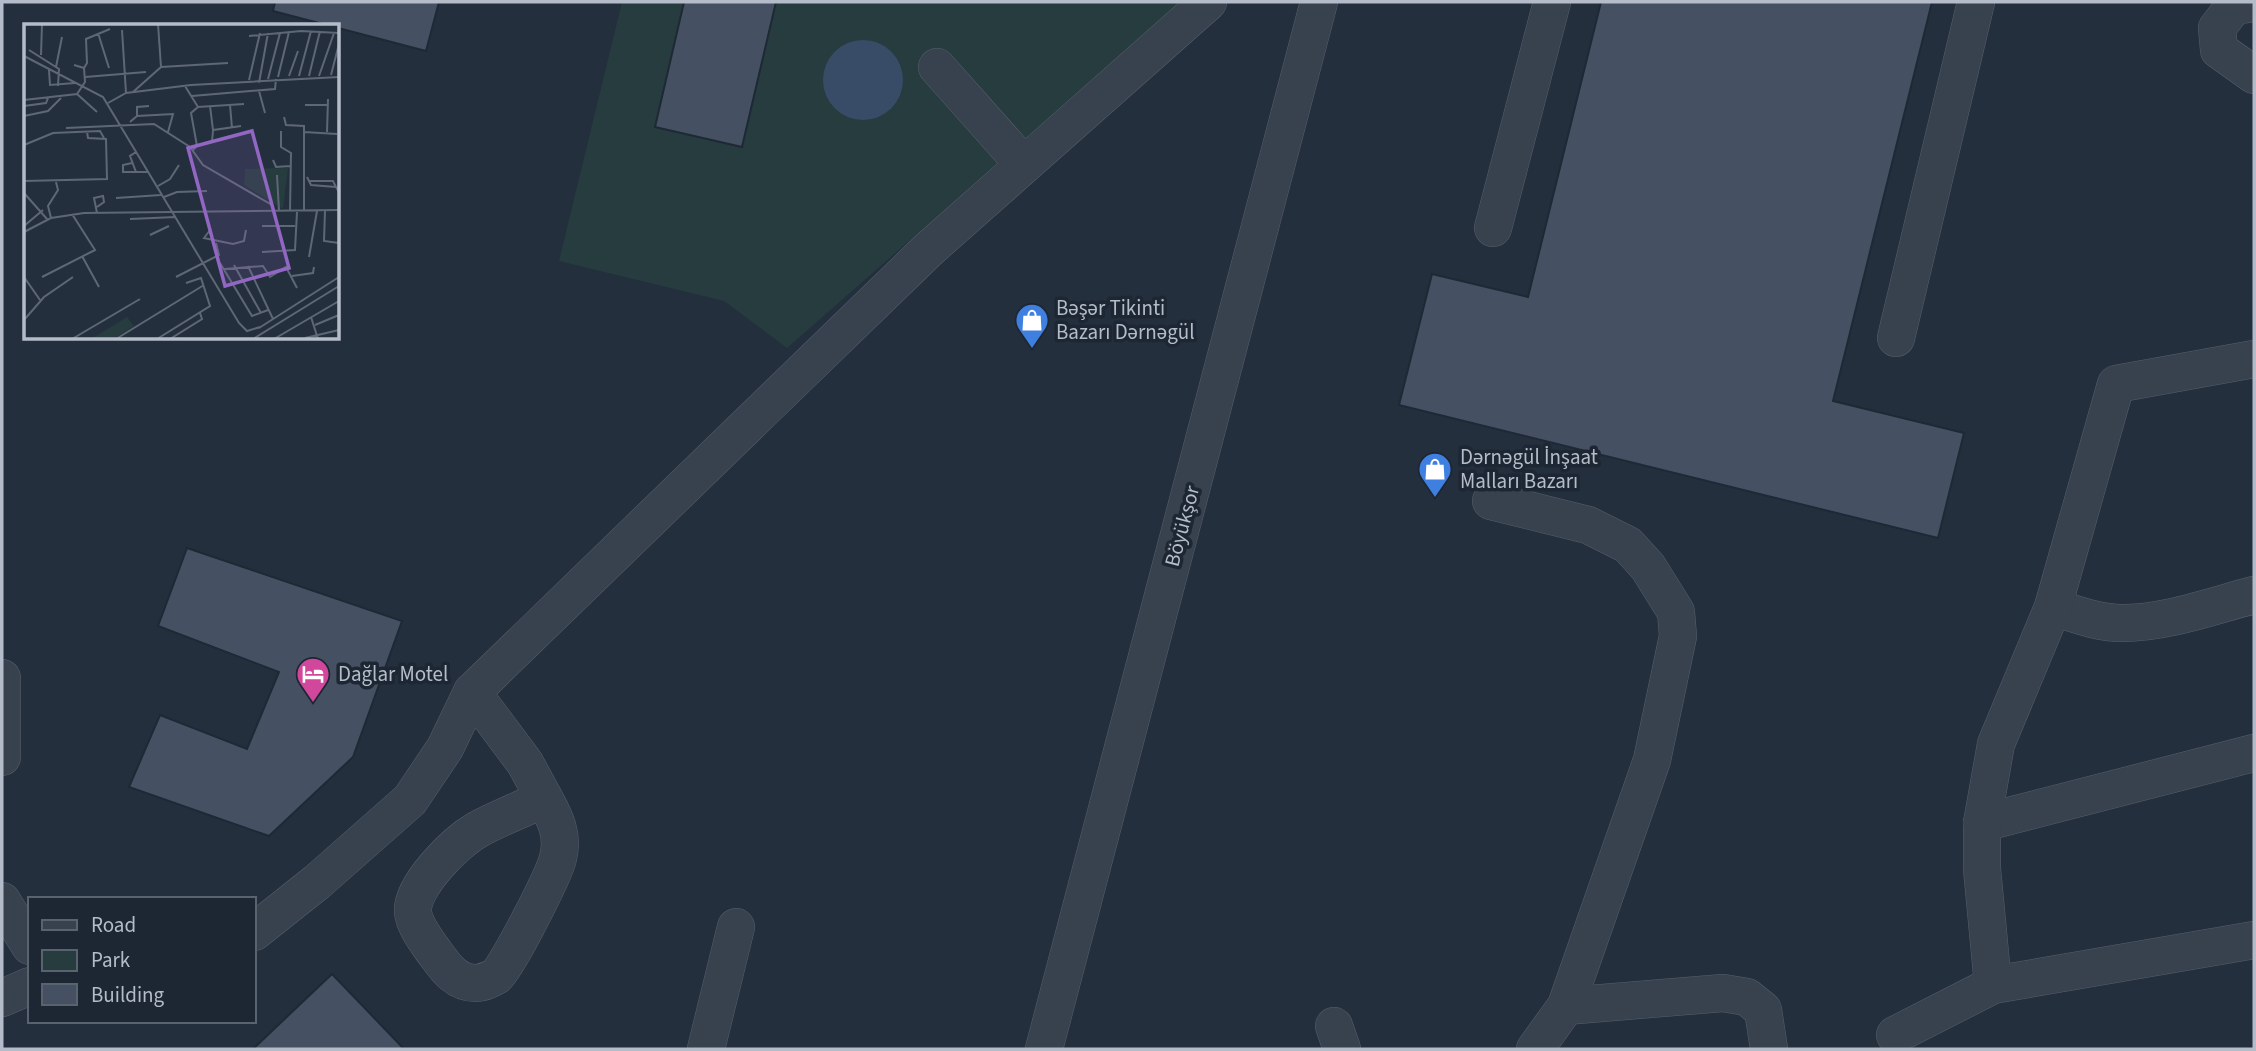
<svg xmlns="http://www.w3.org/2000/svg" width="2256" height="1051" font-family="'Source Sans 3',sans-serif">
<rect width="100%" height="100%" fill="#242f3e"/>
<!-- green -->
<path fill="#263c3f" d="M 622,2 L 1182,2 L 787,348 L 724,301 L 559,261 Z"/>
<!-- water -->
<circle fill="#394c67" cx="863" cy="80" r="40"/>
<!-- building -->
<g fill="#455162" stroke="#1f2835" stroke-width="2">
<path d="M 275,2 L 439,2 L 426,51 L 273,11 Z"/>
<path d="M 684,2 L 776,2 L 742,147 L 655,127 Z"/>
<path d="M 1601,2 L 1932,2 L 1833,401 L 1964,433 L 1938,538 L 1399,405 L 1432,274 L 1528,297 Z"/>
<path d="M 187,548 L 402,621 L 353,757 L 269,836 L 129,787 L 160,715 L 247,749 L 279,672 L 158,626 Z"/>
<path d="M 332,974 L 404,1049 L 253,1049 Z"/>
</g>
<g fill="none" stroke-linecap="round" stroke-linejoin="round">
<defs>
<g id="minor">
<path d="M 2254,3 L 2234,6 L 2217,28 L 2219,50 L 2254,75"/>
<path d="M 937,67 L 1024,165"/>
<path d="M 1493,228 L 1552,2"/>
<path d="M 1896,338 L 1976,2"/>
<path d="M 1491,501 L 1588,525 L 1628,545 L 1648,567 L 1676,612 L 1678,636 L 1652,760 L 1566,1006 L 1535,1049"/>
<path d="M 2053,607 C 2075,614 2098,623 2122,623 C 2166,623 2212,606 2254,595"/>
<path d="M 2,678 L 2,757"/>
<path d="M 472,692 L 525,763 L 544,798 C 522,810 498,818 477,830 C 456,842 411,886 413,912 C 414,924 425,939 432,949 C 444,965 454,983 476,983 C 482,983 491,979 496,976 C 507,967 554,875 558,858 C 564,835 555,818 544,798"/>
<path d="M 1982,823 L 2254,753"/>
<path d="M 2,901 L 30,946"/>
<path d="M 254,932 L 317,882 L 410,800 L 445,748 L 472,692 L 928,250 L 1208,2"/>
<path d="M 1993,985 L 1982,869 L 1982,823 L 1996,744 L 2053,607 L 2116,384 L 2254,359"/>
<path d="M 2,998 L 30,986"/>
<path d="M 1566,1006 L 1723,993 L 1747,997 L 1763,1010 L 1769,1049"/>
<path d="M 1334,1026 L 1342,1049"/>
<path d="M 1895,1035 L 1993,985 L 2254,940"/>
<path d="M 706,1049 L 736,927"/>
<path d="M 1044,1049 L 1319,2"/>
</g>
</defs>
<!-- minor casing -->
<use href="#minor" stroke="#565f6c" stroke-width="38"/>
<!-- minor -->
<use href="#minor" stroke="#38414e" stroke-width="37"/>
</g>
<!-- icons -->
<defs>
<symbol id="shop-pin" viewBox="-11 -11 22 30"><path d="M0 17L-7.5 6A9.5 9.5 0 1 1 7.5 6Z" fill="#3f7fe0" stroke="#1d2633"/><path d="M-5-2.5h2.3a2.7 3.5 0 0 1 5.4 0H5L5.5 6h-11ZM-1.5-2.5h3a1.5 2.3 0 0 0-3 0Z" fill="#fff"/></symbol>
<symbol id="hotel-pin" viewBox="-11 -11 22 30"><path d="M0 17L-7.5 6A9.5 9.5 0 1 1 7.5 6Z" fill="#d1479c" stroke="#1d2633"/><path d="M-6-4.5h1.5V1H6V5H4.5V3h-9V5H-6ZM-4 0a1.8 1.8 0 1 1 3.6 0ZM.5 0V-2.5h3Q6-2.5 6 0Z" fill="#fff"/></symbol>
</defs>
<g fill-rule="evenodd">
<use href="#shop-pin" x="1013" y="301" width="38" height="52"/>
<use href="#shop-pin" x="1416" y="450" width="38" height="52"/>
<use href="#hotel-pin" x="294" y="655" width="38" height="52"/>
</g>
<g text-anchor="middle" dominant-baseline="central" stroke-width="7" stroke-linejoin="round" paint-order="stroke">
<!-- poi labels -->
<g font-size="21" fill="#b4bcc9" stroke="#1d2633" text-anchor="start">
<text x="1056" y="308">Bəşər Tikinti<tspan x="1056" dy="24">Bazarı Dərnəgül</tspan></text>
<text x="1460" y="457">Dərnəgül İnşaat<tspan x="1460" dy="24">Malları Bazarı</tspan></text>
<text x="338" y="674">Dağlar Motel</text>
</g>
<!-- street labels -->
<g font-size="21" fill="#b4bcc9" stroke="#1d2633">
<text transform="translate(1182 526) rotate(-75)">Böyükşor</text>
</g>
</g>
<!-- overview -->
<g transform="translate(24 24)">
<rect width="315" height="315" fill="#242f3e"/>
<path d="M 264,144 L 259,185 L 220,161 L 221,145 ZM 103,293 L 110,302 L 89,315 L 67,315 Z" fill="#263c3f"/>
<path fill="none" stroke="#5e6776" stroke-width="2" d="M 98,6 L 102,69M 74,9 L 85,44M 225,12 L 277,7 L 315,9M 5,26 L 35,45 L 34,62M 17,31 L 18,0M 0,32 L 79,73 L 215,299 L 223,307 L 236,303M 50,41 L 60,44 L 63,39 L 62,15 L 86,5M 32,43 L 38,13M 137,43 L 204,39M 25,46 L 26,61 L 51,59M 307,51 L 315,20M 265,52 L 274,27M 275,52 L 287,7M 285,52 L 296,7M 295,52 L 310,9M 61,53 L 122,48M 254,53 L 265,8M 244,55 L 256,9M 225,56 L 236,9M 235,59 L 244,9M 161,62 L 174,83 L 220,80M 235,67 L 241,89M 109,68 L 137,43 L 134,0M 53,70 L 73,88M 168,72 L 251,65 L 252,55M 0,76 L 53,70 L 61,58 L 60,44M 84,79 L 102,69 L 167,61 L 315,53M 206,81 L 208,104M 281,81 L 304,81M 0,82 L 22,79 L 24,74M 186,82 L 189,106 L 217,102M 0,92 L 24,87 L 37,74M 113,92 L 113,83 L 125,82M 260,93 L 262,101 L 280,102 L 280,187M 106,98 L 113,92 L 149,90 L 144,108M 42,104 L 130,100 L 166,123 L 179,141 L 248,181 L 250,187M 257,107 L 257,123 L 267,129 L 266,187M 280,108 L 313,110M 303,108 L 304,75M 0,121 L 29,109 L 76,107 L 80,114M 173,122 L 188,117 L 189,107M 169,126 L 173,122 L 167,89 L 174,83M 112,128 L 106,132 L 112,148 L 125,148M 249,136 L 252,143 L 266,142M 108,139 L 99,141 L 99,148 L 112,148M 253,151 L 255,187M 283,153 L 287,161 L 312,163 L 315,168M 0,157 L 83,155 L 82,115 L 64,114 L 63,108M 284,157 L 309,157 L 312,163M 134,162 L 146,155 L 155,141M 0,169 L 23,195M 140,173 L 153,168 L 183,167M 92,174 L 137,171M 73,183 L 80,178 L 79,172 L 70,174 L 73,189M 301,187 L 300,217 L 315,219M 27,194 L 24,182 L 34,166 L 32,158M 106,195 L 152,193M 0,202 L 19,186M 238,202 L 271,202M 187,205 L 180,214 L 209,220 L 220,217 L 222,206M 0,208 L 27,194 L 60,189 L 315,186M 126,211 L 145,202M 238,228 L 271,226 L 273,188M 58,232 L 75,263M 285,233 L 293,187M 196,239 L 228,292 L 244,286M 210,241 L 237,289M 224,242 L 249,295M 200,245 L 239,242 L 246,253 L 262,243 L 273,264M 268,252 L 289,249 L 290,243M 0,253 L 16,276M 18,253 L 71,226 L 48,190M 152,253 L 195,231 L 192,219M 287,293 L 294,315M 0,296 L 20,273 L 49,253M 291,301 L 315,291M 235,304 L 315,253M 281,314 L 315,306M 48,315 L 116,275M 92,315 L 180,261M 133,315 L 186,282 L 177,254 L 162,259M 146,315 L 178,295 L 176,289M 229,315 L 315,262M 250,315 L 315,277"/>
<path fill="#9266c3" fill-opacity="0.15" stroke="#9266c3" stroke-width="3.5" d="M 228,107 L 265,244 L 201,262 L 164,124 Z"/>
<rect width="315" height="315" fill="none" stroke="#b4bcc9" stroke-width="3.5"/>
</g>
<!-- border -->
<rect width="2256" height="1051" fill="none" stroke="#b4bcc9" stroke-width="7"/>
<!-- legend -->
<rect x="28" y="897" width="228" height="126" fill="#1d2633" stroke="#59626f" stroke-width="2"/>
<rect x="42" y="920" width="35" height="10" fill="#38414e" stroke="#59626f" stroke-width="2"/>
<text x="91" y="932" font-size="21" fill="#b4bcc9">Road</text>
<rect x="42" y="950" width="35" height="21" fill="#263c3f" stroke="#59626f" stroke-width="2"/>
<text x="91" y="967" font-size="21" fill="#b4bcc9">Park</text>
<rect x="42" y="984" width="35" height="21" fill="#455162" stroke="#59626f" stroke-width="2"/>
<text x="91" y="1002" font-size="21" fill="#b4bcc9">Building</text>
</svg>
